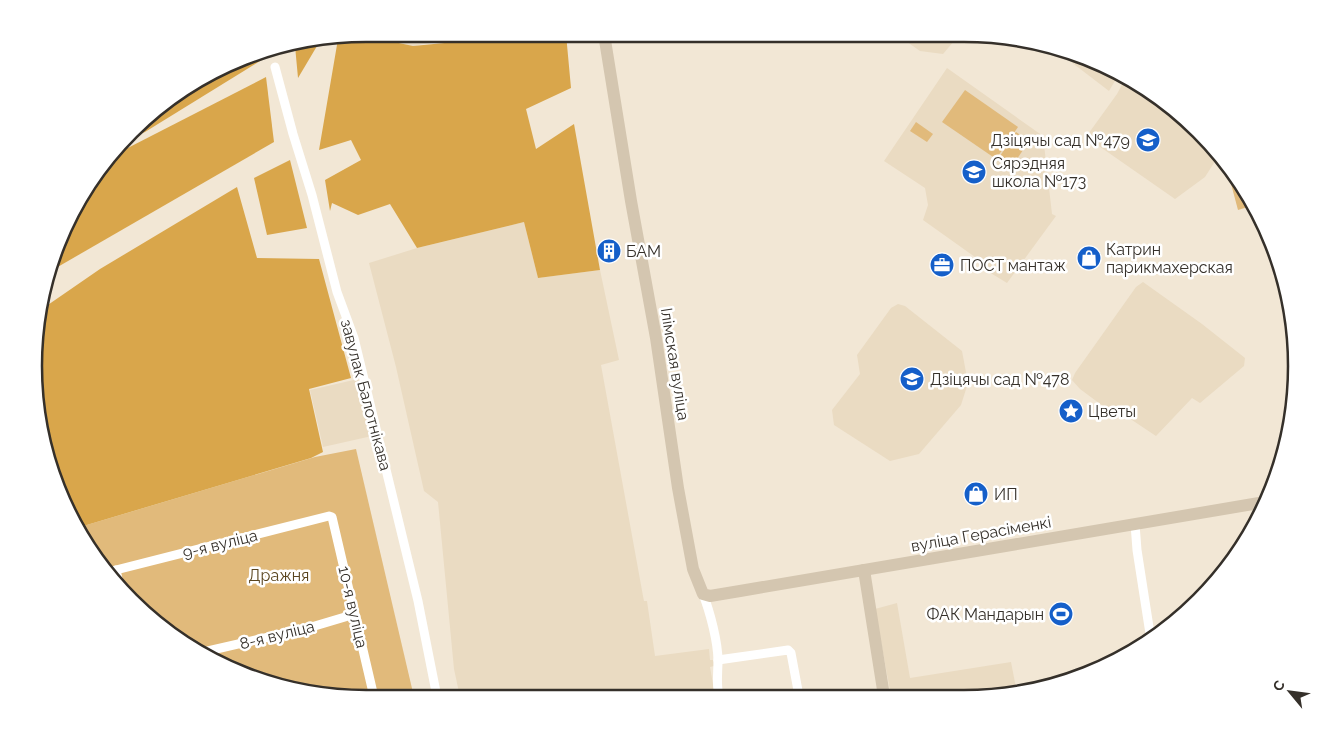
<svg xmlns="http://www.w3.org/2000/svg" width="1330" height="732" font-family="Raleway,sans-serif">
<rect width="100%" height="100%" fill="#f2e7d5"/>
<!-- built -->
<g fill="#eadbc2">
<path d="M 376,34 L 485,34 L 413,46 L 380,39 Z"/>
<path d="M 896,34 L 960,34 L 943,54 L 920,51 Z"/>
<path d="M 1049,45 L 1050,45 L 1119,74 L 1109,91 Z"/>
<path d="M 947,68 L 1043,136 L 1052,214 L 1056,216 L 1007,283 L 984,269 L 982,262 L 923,220 L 928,205 L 925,188 L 884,161 Z"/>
<path d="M 1126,77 L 1183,116 L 1219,155 L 1205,177 L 1175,199 L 1086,137 L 1117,94 Z"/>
<path d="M 524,222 L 538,278 L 600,270 L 619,360 L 601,365 L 643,596 L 644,601 L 647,601 L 655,656 L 709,649 L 710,660 L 713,660 L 714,666 L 710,667 L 715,696 L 460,697 L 454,669 L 438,502 L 424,491 L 396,367 L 369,263 L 417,248 Z"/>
<path d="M 1143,282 L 1202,324 L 1245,358 L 1244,366 L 1200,403 L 1192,398 L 1156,436 L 1123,414 L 1107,409 L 1080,389 L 1072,380 L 1075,373 L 1136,287 Z"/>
<path d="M 898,304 L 905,306 L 962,351 L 968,383 L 961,405 L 919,454 L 890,461 L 834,425 L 832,410 L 860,374 L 857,355 L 891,308 Z"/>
<path d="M 358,379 L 372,436 L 323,447 L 310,390 Z"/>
<path d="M 897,603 L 910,678 L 1011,662 L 1017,693 L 1007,695 L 891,696 L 875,609 Z"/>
</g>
<!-- green -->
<g fill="#e1ba7b">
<path d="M 965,90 L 1018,127 L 996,159 L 942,122 Z"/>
<path d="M 916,122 L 933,134 L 927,142 L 910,131 Z"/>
<path d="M 1016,132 L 1029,141 L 1013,165 L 1000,156 Z"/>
<path d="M 1236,178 L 1248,197 L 1251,206 L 1238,210 L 1230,180 Z"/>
<path d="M 356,449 L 414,697 L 345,698 L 280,687 L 200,654 L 116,585 L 80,527 L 315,457 Z"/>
</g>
<!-- forest -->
<g fill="#d9a64b">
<path d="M 370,34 L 380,39 L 413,46 L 538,34 L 566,34 L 571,88 L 526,109 L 536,149 L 574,124 L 600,270 L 538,278 L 524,222 L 417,248 L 390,204 L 358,215 L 332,203 L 330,211 L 325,180 L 361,160 L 351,140 L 319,150 L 338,39 Z"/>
<path d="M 320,41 L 298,78 L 295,46 Z"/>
<path d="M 274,49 L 273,53 L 145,132 L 129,139 L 164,103 L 259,51 Z"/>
<path d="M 266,77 L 274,142 L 49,272 L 90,182 L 116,154 Z"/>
<path d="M 290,160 L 307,228 L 267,235 L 254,178 Z"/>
<path d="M 237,187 L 257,258 L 319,259 L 351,378 L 309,389 L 323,452 L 311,458 L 80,527 L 59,493 L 34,388 L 42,309 L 100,269 Z"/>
</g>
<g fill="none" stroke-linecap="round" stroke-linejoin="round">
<!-- street -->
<g stroke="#fff" stroke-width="9">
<path d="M 275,67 L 293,134 L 312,195 L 337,292 L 354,338 L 418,601 L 437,697"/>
<path d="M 1135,524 L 1137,550 L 1151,640"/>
<path d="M 116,570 L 120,588"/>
<path d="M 108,572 L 329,516 L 332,517 L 374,697"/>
<path d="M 703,594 C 710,612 718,642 718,661 C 718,673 716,684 719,696"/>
<path d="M 199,653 L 308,628 L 355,614"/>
<path d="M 718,660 L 788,650 L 791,653 L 799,696"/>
</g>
<!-- secondary -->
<g stroke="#d4c6b0" stroke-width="12">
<path d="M 604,34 L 631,201 L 656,338 L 678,488 L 693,569 L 703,594 L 710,596 L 740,591 L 1265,502"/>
<path d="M 864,570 L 884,696"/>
</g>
</g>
<!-- icons -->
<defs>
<symbol id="school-disc" viewBox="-11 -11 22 22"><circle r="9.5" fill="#155fc9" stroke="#fff"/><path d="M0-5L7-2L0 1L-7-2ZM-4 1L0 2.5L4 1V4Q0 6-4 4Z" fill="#fff"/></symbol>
<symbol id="building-disc" viewBox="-11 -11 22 22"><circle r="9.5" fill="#155fc9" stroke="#fff"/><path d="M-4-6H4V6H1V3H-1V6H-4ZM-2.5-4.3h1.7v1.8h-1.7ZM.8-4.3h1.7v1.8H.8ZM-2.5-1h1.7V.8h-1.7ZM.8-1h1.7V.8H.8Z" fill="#fff"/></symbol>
<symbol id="shop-disc" viewBox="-11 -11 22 22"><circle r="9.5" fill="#155fc9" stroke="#fff"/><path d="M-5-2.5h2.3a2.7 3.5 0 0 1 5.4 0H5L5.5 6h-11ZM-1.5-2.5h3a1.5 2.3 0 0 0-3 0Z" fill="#fff"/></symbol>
<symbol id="office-disc" viewBox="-11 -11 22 22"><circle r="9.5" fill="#155fc9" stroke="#fff"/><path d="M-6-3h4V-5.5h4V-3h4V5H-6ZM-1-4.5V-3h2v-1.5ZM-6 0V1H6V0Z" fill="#fff"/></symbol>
<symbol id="sight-disc" viewBox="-11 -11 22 22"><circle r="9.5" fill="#155fc9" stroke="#fff"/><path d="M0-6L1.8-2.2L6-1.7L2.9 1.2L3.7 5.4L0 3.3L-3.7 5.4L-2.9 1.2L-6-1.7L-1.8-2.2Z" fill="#fff"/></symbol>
<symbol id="stadium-disc" viewBox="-11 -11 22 22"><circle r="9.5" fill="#155fc9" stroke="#fff"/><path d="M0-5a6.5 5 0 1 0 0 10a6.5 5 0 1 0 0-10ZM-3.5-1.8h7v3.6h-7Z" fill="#fff"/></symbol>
</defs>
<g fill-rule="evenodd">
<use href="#school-disc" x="1134" y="126" width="28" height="28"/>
<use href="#school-disc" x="960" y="158" width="28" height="28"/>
<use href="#building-disc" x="595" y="237" width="28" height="28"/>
<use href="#shop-disc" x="1075" y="244" width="28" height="28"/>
<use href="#office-disc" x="928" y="251" width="28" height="28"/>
<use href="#school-disc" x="898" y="365" width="28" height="28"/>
<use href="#sight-disc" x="1057" y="397" width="28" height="28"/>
<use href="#shop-disc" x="962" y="480" width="28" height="28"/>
<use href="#stadium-disc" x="1047" y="600" width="28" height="28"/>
</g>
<g text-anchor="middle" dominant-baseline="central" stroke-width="5" stroke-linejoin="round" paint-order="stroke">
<!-- poi labels -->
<g font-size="16" fill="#35302a" stroke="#fff" text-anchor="start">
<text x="1130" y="140" text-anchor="end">Дзіцячы сад №479</text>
<text x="992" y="163">Сярэдняя<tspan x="992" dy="18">школа №173</tspan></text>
<text x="1106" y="249">Катрин<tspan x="1106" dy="18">парикмахерская</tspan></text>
<text x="626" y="251">БАМ</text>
<text x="960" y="265">ПОСТ мантаж</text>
<text x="930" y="379">Дзіцячы сад №478</text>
<text x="1088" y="411">Цветы</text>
<text x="994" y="494">ИП</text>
<text x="1044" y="614" text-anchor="end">ФАК Мандарын</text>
</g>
<!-- street labels -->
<g font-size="16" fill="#35302a" stroke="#fff">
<text transform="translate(675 364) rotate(81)">Ілімская вуліца</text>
<text transform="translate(366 395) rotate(75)">завулак Балотнікава</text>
<text transform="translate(981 534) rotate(-10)">вуліца Герасіменкі</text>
<text transform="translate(220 544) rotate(-14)">9-я вуліца</text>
<text transform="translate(353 607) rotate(77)">10-я вуліца</text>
<text transform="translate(277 635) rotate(-14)">8-я вуліца</text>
</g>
<!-- park labels -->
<g font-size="16" fill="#5a451f" stroke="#fff">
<text x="279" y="575">Дражня</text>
</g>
</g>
<!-- crop -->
<path d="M0 0H1330V732H0ZM366 42H964A324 324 0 0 1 1288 366V366A324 324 0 0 1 964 690H366A324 324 0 0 1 42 366V366A324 324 0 0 1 366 42Z" fill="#fff" fill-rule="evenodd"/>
<path fill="none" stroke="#35302a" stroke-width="2.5" d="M366 42H964A324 324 0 0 1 1288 366V366A324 324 0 0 1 964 690H366A324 324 0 0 1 42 366V366A324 324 0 0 1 366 42Z"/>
<!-- north arrow -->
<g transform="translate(1290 692) rotate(299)" stroke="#ffffff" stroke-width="4" paint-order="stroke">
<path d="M0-4L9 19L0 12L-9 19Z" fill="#35302a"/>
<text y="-8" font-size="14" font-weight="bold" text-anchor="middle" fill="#35302a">С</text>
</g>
</svg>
